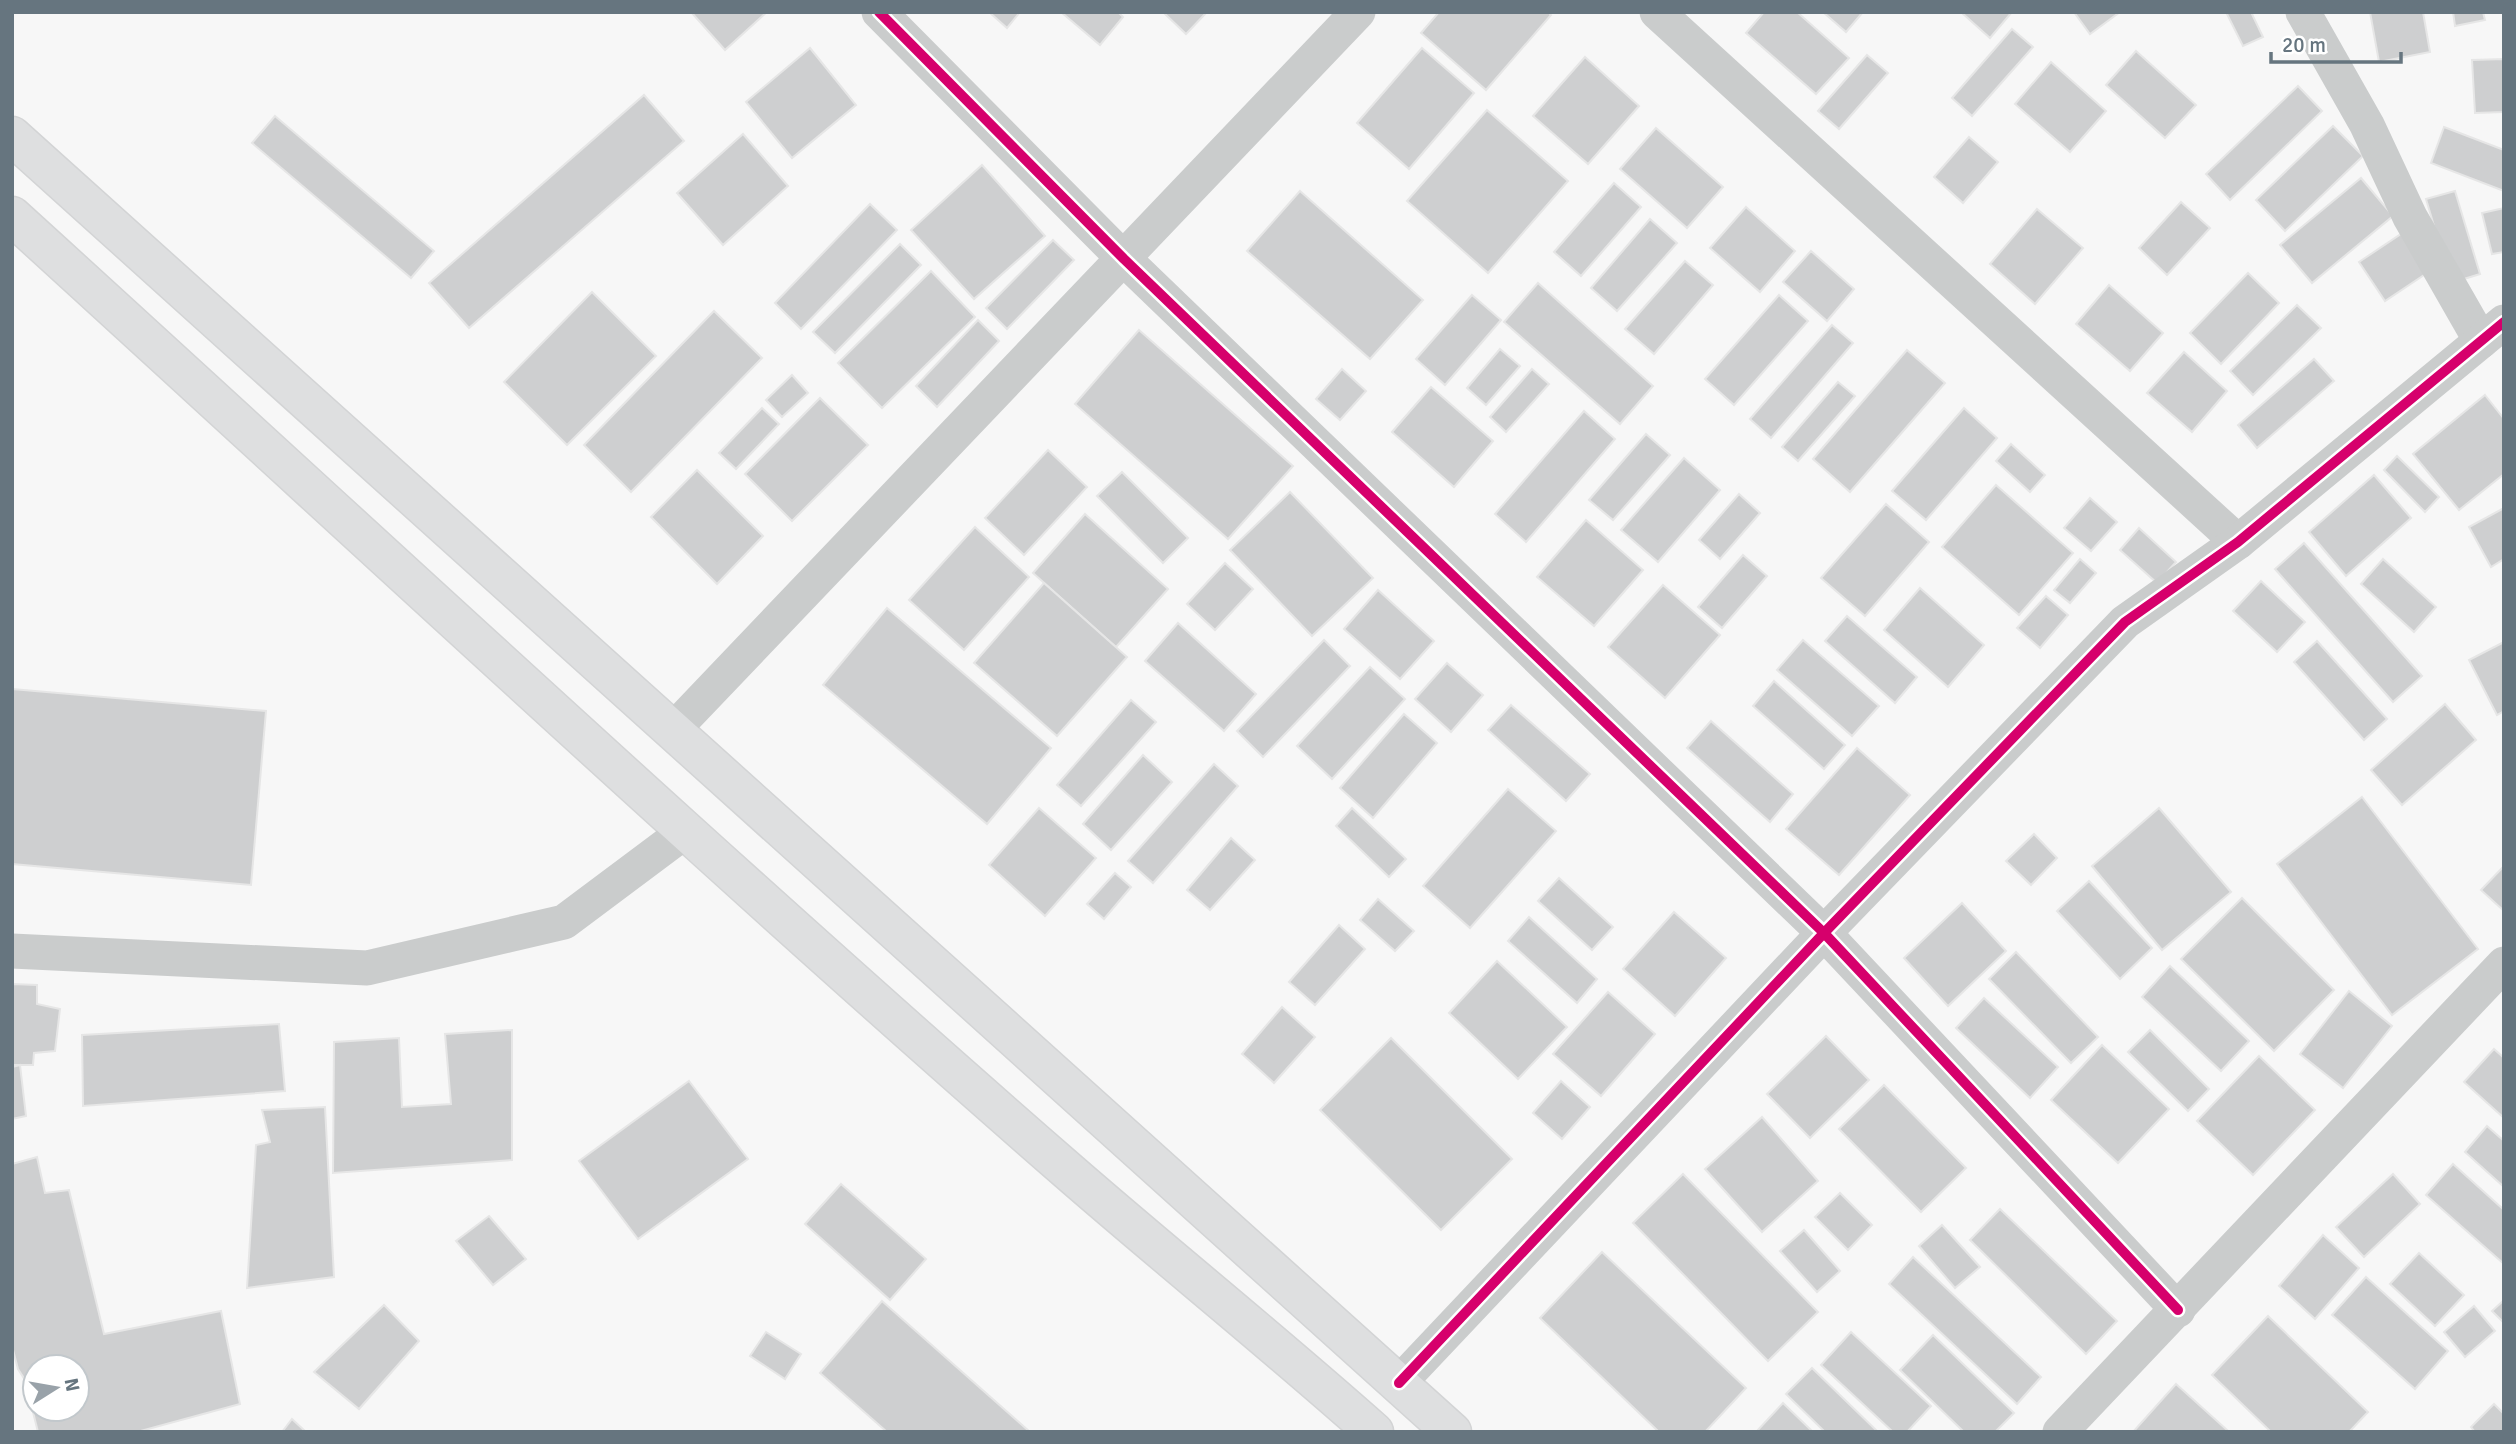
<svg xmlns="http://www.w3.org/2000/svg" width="2516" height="1444" font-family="Signika,sans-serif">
<rect width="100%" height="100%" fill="#f7f7f7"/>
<!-- building -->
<g fill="#cecfd0" stroke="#e6e6e6" stroke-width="2" fill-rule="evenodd">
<path d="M 691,12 L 767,12 L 725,50 Z"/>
<path d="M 989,12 L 1020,12 L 1007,28 Z"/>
<path d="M 1061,12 L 1118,12 L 1123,17 L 1100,45 Z"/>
<path d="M 1163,12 L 1207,12 L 1186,34 Z"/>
<path d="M 1439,12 L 1548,12 L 1551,15 L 1486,90 L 1421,33 Z"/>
<path d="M 1764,12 L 1797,12 L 1849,58 L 1816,94 L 1746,33 Z"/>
<path d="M 1823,12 L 1863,12 L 1846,32 Z"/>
<path d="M 1961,12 L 2012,12 L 1990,38 Z"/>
<path d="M 2074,12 L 2120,12 L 2090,34 Z"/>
<path d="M 2226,12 L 2251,12 L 2263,37 L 2243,46 Z"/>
<path d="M 2370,12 L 2423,12 L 2430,52 L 2379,62 Z"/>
<path d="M 2453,12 L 2483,12 L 2485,20 L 2455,26 Z"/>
<path d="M 2012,29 L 2033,47 L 1972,116 L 1952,98 Z"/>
<path d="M 810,48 L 856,105 L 792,158 L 746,102 Z"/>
<path d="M 1422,48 L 1474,93 L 1409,169 L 1357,123 Z"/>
<path d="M 2136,51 L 2196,105 L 2165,138 L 2106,85 Z"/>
<path d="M 1867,55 L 1888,73 L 1839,129 L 1818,111 Z"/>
<path d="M 1585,57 L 1639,106 L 1588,164 L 1533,116 Z"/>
<path d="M 2504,59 L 2504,112 L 2475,113 L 2472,60 Z"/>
<path d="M 2051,62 L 2106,111 L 2070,152 L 2015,104 Z"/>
<path d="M 2298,86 L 2322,111 L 2230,200 L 2206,174 Z"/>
<path d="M 644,95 L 684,141 L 469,328 L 429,283 Z"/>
<path d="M 1487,110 L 1568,181 L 1488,273 L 1407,201 Z"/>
<path d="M 275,116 L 434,251 L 411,278 L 252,143 Z"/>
<path d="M 2333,126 L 2363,156 L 2285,231 L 2256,200 Z"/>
<path d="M 2444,127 L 2504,150 L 2504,191 L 2431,163 Z"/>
<path d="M 1656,128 L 1723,187 L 1687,228 L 1620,169 Z"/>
<path d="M 743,134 L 788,186 L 723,245 L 677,193 Z"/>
<path d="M 1969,137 L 1998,162 L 1963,203 L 1934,177 Z"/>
<path d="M 982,165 L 1045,236 L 974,299 L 911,230 Z"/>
<path d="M 2361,178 L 2393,216 L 2312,283 L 2280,245 Z"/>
<path d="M 1614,183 L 1641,207 L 1581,276 L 1554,252 Z"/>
<path d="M 1300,191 L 1423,300 L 1370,359 L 1247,251 Z"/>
<path d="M 2455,191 L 2480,274 L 2451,283 L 2426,199 Z"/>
<path d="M 2181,202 L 2210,228 L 2167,275 L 2139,248 Z"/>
<path d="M 870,204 L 897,230 L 801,329 L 775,303 Z"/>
<path d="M 1746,207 L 1795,251 L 1760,292 L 1710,248 Z"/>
<path d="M 2504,208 L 2504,252 L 2492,254 L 2482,213 Z"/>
<path d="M 2037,209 L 2083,248 L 2035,304 L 1990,264 Z"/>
<path d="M 1650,219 L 1677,243 L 1617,311 L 1591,288 Z"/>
<path d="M 2404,232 L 2430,271 L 2385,301 L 2359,262 Z"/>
<path d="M 1053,240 L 1074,260 L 1007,329 L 986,308 Z"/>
<path d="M 900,244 L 921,265 L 835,353 L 813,332 Z"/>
<path d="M 1811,251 L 1854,289 L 1827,321 L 1783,282 Z"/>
<path d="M 1685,261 L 1713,285 L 1654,354 L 1625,329 Z"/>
<path d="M 931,271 L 975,317 L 882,408 L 838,363 Z"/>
<path d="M 2248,273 L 2279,303 L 2221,364 L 2190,333 Z"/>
<path d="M 1538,283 L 1653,386 L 1620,424 L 1504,322 Z"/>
<path d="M 2109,285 L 2163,333 L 2130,371 L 2076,324 Z"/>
<path d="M 592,292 L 656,356 L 567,445 L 504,382 Z"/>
<path d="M 1472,295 L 1501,320 L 1445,385 L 1416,359 Z"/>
<path d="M 1779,295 L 1808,321 L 1734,405 L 1705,379 Z"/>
<path d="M 2297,305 L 2321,328 L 2253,395 L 2230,371 Z"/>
<path d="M 714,311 L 762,358 L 631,492 L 584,445 Z"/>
<path d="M 978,320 L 999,341 L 937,407 L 916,386 Z"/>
<path d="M 1832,325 L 1853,343 L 1771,438 L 1750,419 Z"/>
<path d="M 1139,330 L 1293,466 L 1228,539 L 1075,404 Z"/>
<path d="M 1500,349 L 1520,366 L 1486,405 L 1467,388 Z"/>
<path d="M 1907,350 L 1945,383 L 1850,492 L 1813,459 Z"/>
<path d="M 2184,352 L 2227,391 L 2192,432 L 2147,393 Z"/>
<path d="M 2314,359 L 2334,381 L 2257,448 L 2238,425 Z"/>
<path d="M 1342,369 L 1366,391 L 1340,420 L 1316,399 Z"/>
<path d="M 1532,369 L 1549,384 L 1506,432 L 1490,417 Z"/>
<path d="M 792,375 L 808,393 L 782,417 L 766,400 Z"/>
<path d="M 1838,382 L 1855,396 L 1798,461 L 1782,447 Z"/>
<path d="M 1431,387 L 1493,441 L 1454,487 L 1392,432 Z"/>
<path d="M 2485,395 L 2504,419 L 2504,474 L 2459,510 L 2413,454 Z"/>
<path d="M 820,398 L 868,445 L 792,521 L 745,474 Z"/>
<path d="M 762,408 L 779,424 L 736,469 L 719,453 Z"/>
<path d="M 1964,408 L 1997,438 L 1926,520 L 1892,491 Z"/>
<path d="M 1584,411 L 1615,439 L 1526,542 L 1495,514 Z"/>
<path d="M 1646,434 L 1670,455 L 1613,520 L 1589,500 Z"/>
<path d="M 2011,444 L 2045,475 L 2030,492 L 1996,461 Z"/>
<path d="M 1048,450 L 1087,487 L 1024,555 L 985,518 Z"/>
<path d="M 2397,456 L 2439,497 L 2425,512 L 2384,470 Z"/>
<path d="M 1684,458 L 1720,490 L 1658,562 L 1621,530 Z"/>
<path d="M 697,470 L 763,536 L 717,584 L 651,517 Z"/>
<path d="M 1122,472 L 1188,538 L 1163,563 L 1097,496 Z"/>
<path d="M 2374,475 L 2411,518 L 2346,576 L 2309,532 Z"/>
<path d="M 1996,485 L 2073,553 L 2019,615 L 1942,547 Z"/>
<path d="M 1290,492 L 1373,578 L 1312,636 L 1230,550 Z"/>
<path d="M 1739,494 L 1760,513 L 1720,559 L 1699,540 Z"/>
<path d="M 2090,498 L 2117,522 L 2091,551 L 2064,528 Z"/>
<path d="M 1886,504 L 1929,542 L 1865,616 L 1821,578 Z"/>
<path d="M 2504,508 L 2504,559 L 2491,567 L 2469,527 Z"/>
<path d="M 1085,514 L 1168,589 L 1116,647 L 1033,573 Z"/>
<path d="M 1586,520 L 1643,570 L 1594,626 L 1537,577 Z"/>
<path d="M 975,527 L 1029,577 L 964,650 L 909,600 Z"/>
<path d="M 2139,528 L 2176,562 L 2157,583 L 2120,550 Z"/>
<path d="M 2304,543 L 2422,676 L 2393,702 L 2275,569 Z"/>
<path d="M 1743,555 L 1767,576 L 1722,628 L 1698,607 Z"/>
<path d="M 2080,559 L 2096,573 L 2070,603 L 2054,590 Z"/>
<path d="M 2383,559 L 2436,607 L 2414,632 L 2361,584 Z"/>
<path d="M 1225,563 L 1253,589 L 1215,630 L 1187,604 Z"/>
<path d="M 2261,581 L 2305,622 L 2277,652 L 2233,611 Z"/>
<path d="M 1044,583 L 1127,657 L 1057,736 L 974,663 Z"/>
<path d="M 1663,585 L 1720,635 L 1665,698 L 1608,647 Z"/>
<path d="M 1920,588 L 1984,645 L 1948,687 L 1884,630 Z"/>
<path d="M 1378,590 L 1434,641 L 1400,679 L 1344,629 Z"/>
<path d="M 2046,596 L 2068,615 L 2040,648 L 2017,628 Z"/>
<path d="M 887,608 L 1051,748 L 987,824 L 823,685 Z"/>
<path d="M 1847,616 L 1917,677 L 1895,703 L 1825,641 Z"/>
<path d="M 1178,623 L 1256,694 L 1224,731 L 1145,661 Z"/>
<path d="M 1324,640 L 1350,666 L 1263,757 L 1237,731 Z"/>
<path d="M 1803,640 L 1879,706 L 1852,736 L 1777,670 Z"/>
<path d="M 2317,641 L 2387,719 L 2364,740 L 2294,662 Z"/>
<path d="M 2504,642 L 2504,711 L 2497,715 L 2469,660 Z"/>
<path d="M 1447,663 L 1483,695 L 1451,732 L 1415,699 Z"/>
<path d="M 1370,667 L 1405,699 L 1332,779 L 1297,746 Z"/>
<path d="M 1774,681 L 1845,745 L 1824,769 L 1753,706 Z"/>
<path d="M 12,689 L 266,711 L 251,885 L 12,864 Z"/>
<path d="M 1131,700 L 1156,722 L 1081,806 L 1057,785 Z"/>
<path d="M 2445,704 L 2476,740 L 2402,805 L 2371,770 Z"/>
<path d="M 1511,705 L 1590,774 L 1566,801 L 1488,730 Z"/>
<path d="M 1404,714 L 1437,743 L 1373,818 L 1340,788 Z"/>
<path d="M 1711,721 L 1793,794 L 1770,822 L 1687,748 Z"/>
<path d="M 1857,748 L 1910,795 L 1839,875 L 1786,829 Z"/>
<path d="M 1143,755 L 1172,782 L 1111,850 L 1083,824 Z"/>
<path d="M 1214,764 L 1238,786 L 1153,883 L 1128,861 Z"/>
<path d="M 1508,789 L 1556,831 L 1470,928 L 1423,886 Z"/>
<path d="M 2362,797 L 2478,949 L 2392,1015 L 2277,864 Z"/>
<path d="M 1039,808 L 1096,858 L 1045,916 L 989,865 Z"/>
<path d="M 1352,808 L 1406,859 L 1389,877 L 1336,826 Z"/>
<path d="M 2159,808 L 2231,892 L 2162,950 L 2092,866 Z"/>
<path d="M 2034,834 L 2057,858 L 2031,885 L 2006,861 Z"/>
<path d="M 1231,838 L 1255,860 L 1210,910 L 1187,890 Z"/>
<path d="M 2504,866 L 2504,911 L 2481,890 Z"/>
<path d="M 1115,873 L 1131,887 L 1104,919 L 1087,904 Z"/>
<path d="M 1559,878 L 1613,927 L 1592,950 L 1538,901 Z"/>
<path d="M 2089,881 L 2152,948 L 2120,979 L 2057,911 Z"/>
<path d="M 2242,898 L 2334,990 L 2274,1051 L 2181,959 Z"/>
<path d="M 1378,899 L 1414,931 L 1395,951 L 1360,920 Z"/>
<path d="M 1962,903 L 2006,951 L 1948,1006 L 1904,958 Z"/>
<path d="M 1674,912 L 1726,958 L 1675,1016 L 1623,969 Z"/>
<path d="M 1529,917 L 1597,979 L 1577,1003 L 1508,941 Z"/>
<path d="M 1339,925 L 1365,949 L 1315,1005 L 1289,982 Z"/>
<path d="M 2016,952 L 2098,1037 L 2071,1063 L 1989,979 Z"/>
<path d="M 1497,961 L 1567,1027 L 1518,1079 L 1449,1013 Z"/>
<path d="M 2170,966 L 2249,1041 L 2221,1071 L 2142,997 Z"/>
<path d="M 12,984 L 37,985 L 37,1004 L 60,1009 L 55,1051 L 34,1053 L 33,1065 L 12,1065 Z"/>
<path d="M 2349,991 L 2392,1026 L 2343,1088 L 2300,1054 Z"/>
<path d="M 1608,992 L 1655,1034 L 1601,1096 L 1553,1054 Z"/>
<path d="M 1984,998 L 2058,1067 L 2030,1098 L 1956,1028 Z"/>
<path d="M 1282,1007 L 1315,1037 L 1274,1083 L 1242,1054 Z"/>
<path d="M 279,1024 L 285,1091 L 83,1106 L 82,1035 Z"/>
<path d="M 512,1030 L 512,1160 L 333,1173 L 334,1042 L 399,1038 L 402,1107 L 451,1104 L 445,1034 Z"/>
<path d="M 2150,1030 L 2209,1089 L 2188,1111 L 2128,1052 Z"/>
<path d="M 1826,1036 L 1869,1080 L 1810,1138 L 1767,1094 Z"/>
<path d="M 1391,1038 L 1512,1159 L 1441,1230 L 1320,1110 Z"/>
<path d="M 2102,1045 L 2169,1109 L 2118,1163 L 2051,1100 Z"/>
<path d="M 2494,1049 L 2504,1058 L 2504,1118 L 2464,1082 Z"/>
<path d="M 2259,1056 L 2315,1110 L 2253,1175 L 2197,1121 Z"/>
<path d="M 20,1065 L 26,1116 L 12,1119 L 12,1067 Z"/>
<path d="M 689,1081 L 748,1159 L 638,1239 L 579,1161 Z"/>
<path d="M 1561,1081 L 1590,1107 L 1562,1139 L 1533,1113 Z"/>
<path d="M 1884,1085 L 1966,1168 L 1921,1212 L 1839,1129 Z"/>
<path d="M 325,1107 L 334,1277 L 247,1288 L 256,1145 L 270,1142 L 262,1110 Z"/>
<path d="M 1762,1117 L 1818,1181 L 1762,1232 L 1705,1169 Z"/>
<path d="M 2487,1126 L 2504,1141 L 2504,1187 L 2465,1152 Z"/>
<path d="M 37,1157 L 45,1193 L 69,1190 L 104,1334 L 221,1311 L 240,1404 L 137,1432 L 38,1432 L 25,1380 L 18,1369 L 12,1346 L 12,1164 ZM 35,1367 L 77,1367 L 77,1409 L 35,1409 Z"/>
<path d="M 2453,1164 L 2504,1210 L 2504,1264 L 2426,1195 Z"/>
<path d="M 1683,1174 L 1818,1312 L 1768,1361 L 1633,1223 Z"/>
<path d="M 2393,1174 L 2420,1204 L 2364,1257 L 2336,1227 Z"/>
<path d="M 841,1184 L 926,1259 L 890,1300 L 805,1224 Z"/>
<path d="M 1840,1193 L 1872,1225 L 1848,1250 L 1815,1217 Z"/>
<path d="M 2000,1209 L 2117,1321 L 2086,1354 L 1970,1240 Z"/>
<path d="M 489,1216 L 526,1259 L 493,1285 L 456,1241 Z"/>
<path d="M 1942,1225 L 1980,1267 L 1955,1288 L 1919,1246 Z"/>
<path d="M 1804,1230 L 1840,1271 L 1817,1292 L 1780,1251 Z"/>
<path d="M 2323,1235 L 2359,1268 L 2315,1319 L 2279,1286 Z"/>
<path d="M 1602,1252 L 1746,1388 L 1705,1432 L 1659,1432 L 1540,1318 Z"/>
<path d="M 2419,1253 L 2464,1295 L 2435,1326 L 2390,1284 Z"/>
<path d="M 1913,1257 L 2041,1377 L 2017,1404 L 1889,1284 Z"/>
<path d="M 2366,1277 L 2448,1351 L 2415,1389 L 2332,1315 Z"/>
<path d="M 2504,1300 L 2504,1323 L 2492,1311 Z"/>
<path d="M 882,1301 L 1030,1432 L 887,1432 L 820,1373 Z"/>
<path d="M 384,1305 L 419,1341 L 359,1409 L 314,1372 Z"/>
<path d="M 2474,1306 L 2495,1331 L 2465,1357 L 2444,1332 Z"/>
<path d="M 2268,1316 L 2368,1412 L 2349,1432 L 2271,1432 L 2212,1375 Z"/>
<path d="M 766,1332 L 801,1354 L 785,1379 L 750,1356 Z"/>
<path d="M 1851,1332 L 1931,1406 L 1907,1432 L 1893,1432 L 1821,1365 Z"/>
<path d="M 1933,1335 L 2014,1413 L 1995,1432 L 1964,1432 L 1900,1370 Z"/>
<path d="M 1812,1368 L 1878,1432 L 1825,1432 L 1786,1394 Z"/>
<path d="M 2176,1384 L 2227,1430 L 2225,1432 L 2133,1432 Z"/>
<path d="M 1783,1403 L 1813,1432 L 1756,1432 Z"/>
<path d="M 2494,1404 L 2504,1414 L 2504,1432 L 2475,1432 L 2471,1427 Z"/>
<path d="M 292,1419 L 306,1432 L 282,1432 Z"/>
</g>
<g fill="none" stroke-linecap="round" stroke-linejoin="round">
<defs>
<g id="secondary">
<path d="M 12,136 L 1452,1432"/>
<path d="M 12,216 C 363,535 710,859 1067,1170 C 1168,1258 1273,1342 1374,1432"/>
</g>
</defs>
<!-- secondary casing -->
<use href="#secondary" stroke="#d3d4d5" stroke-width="41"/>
<!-- minor -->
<g stroke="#cacccc" stroke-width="35">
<path d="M 879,12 L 1124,259 L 1824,933 L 2178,1310"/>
<path d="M 1657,12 L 2238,542"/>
<path d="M 2303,12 L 2367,125 L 2410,217 L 2481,341"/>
<path d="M 673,730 L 1358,12"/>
<path d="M 12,951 L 367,968 L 564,922 L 687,830"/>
<path d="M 1399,1383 L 1824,933 L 2125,622 L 2238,542 L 2504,322"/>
<path d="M 2060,1432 L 2504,964"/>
</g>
<!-- secondary -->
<use href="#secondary" stroke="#dedfe0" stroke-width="38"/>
<defs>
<g id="cycleway">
<path d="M 879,12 L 1124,259 L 1824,933 L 2178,1310"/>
<path d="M 1399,1383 L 1824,933 L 2125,622 L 2238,542 L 2504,322"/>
</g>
</defs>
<!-- cycleway casing -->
<use href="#cycleway" stroke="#fff" stroke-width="15"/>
<!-- cycleway -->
<use href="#cycleway" stroke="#d6006c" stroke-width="10"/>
</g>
<!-- border -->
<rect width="2516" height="1444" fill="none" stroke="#66757f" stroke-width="28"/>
<!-- north arrow -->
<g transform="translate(56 1388) rotate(79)"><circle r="33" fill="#ffffff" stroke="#c2c8cc" stroke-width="2"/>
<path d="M0-5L12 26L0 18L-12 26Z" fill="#99a2a9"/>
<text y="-10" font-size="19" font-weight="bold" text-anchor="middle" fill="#66757f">N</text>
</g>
<!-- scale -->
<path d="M2271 52v10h130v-10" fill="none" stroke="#66757f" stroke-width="3.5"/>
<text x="2282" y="52" font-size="21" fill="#66757f" stroke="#ffffff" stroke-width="5" paint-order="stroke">20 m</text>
</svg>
